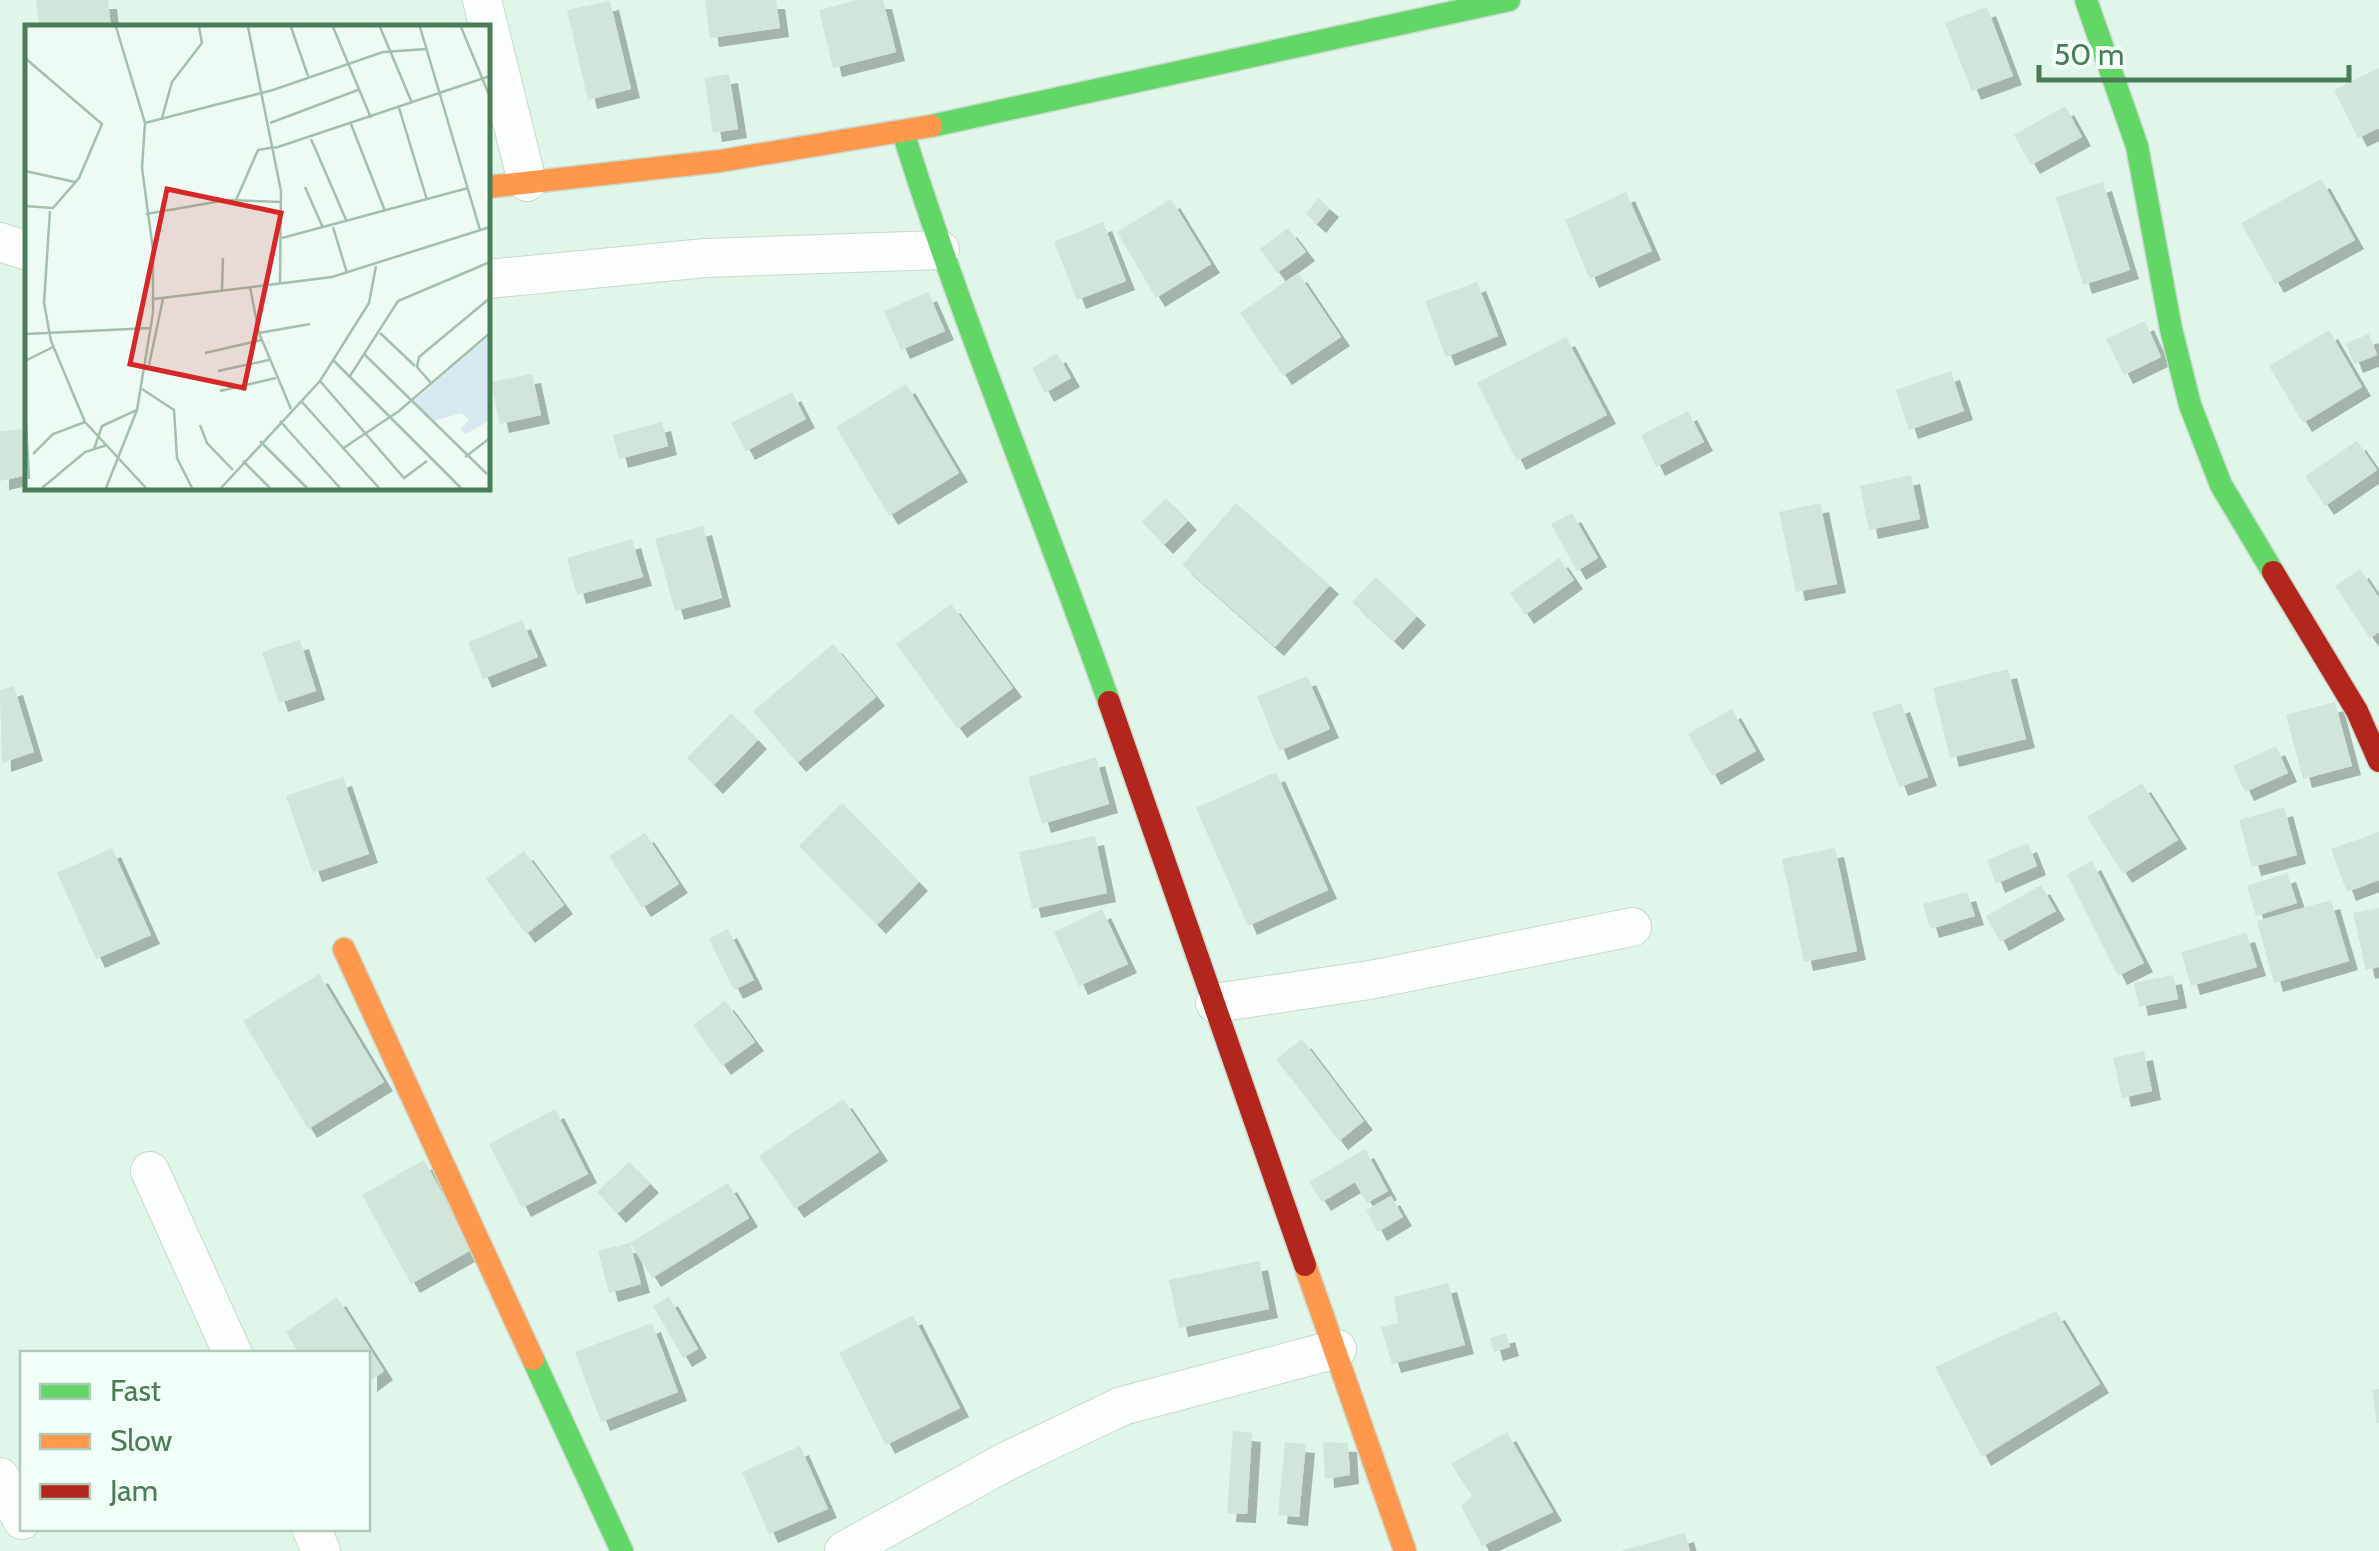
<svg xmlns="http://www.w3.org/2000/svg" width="2379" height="1551" font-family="Cabin,sans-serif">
<defs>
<filter id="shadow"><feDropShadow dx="9" dy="9" stdDeviation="0" flood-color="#0004"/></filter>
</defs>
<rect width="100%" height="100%" fill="#eefaf4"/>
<!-- residential -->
<path fill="#dff6e9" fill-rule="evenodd" d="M 0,0 L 2379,0 L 2379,1551 L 0,1551 ZM 28,28 L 488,28 L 488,488 L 28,488 ZM 22,1354 L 368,1354 L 368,1528 L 22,1528 Z"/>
<!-- building -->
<g fill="#d2e5d9" filter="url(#shadow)">
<path d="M 36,0 L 108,0 L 111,28 L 40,28 Z"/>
<path d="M 705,0 L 776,0 L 780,28 L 710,38 Z"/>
<path d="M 858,0 L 883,0 L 896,52 L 833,68 L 819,10 Z"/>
<path d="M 610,1 L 631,89 L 588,100 L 567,10 Z"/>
<path d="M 1987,7 L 2013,76 L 1972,91 L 1945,23 Z"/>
<path d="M 2379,68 L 2379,128 L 2358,138 L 2334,90 Z"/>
<path d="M 729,74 L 738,129 L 713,133 L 704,78 Z"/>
<path d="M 2065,106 L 2082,137 L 2031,165 L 2014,135 Z"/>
<path d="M 2321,179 L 2355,240 L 2275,284 L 2241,223 Z"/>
<path d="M 2103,182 L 2130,270 L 2083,285 L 2056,197 Z"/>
<path d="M 1626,192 L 1652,251 L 1590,279 L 1565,220 Z"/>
<path d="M 1318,198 L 1330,208 L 1317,224 L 1306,214 Z"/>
<path d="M 1171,199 L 1211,264 L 1156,298 L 1117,232 Z"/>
<path d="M 1103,222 L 1126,281 L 1077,300 L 1054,242 Z"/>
<path d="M 1288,228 L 1306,252 L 1277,273 L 1260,249 Z"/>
<path d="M 1298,273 L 1341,337 L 1283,376 L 1240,313 Z"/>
<path d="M 1477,282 L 1498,336 L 1446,357 L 1425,301 Z"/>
<path d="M 928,292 L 945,331 L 901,350 L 884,311 Z"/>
<path d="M 2145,321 L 2161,357 L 2124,375 L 2106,339 Z"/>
<path d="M 2329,330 L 2362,387 L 2303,423 L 2269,366 Z"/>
<path d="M 2369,334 L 2377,355 L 2354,364 L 2346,343 Z"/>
<path d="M 1566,337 L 1607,415 L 1517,461 L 1477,383 Z"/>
<path d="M 1057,353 L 1071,378 L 1045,393 L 1032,368 Z"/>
<path d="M 1951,371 L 1964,411 L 1909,430 L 1896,390 Z"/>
<path d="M 532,374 L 541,415 L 500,424 L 491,382 Z"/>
<path d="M 906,384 L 959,473 L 889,516 L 836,427 Z"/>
<path d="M 792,392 L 806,419 L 746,451 L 731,423 Z"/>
<path d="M 1688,411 L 1704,442 L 1656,467 L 1641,435 Z"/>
<path d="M 662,422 L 668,446 L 619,459 L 613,435 Z"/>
<path d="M 25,429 L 28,475 L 0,481 L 0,431 Z"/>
<path d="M 2357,441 L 2377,470 L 2325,506 L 2305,476 Z"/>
<path d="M 1911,475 L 1920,519 L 1869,530 L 1860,486 Z"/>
<path d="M 1166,498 L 1188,521 L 1164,545 L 1142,522 Z"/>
<path d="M 1236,503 L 1330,585 L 1275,647 L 1182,565 Z"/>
<path d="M 1820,503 L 1837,584 L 1796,592 L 1779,512 Z"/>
<path d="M 1572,513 L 1598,558 L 1577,571 L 1551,524 Z"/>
<path d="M 703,526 L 722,598 L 675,611 L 655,539 Z"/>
<path d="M 632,539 L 643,577 L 577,595 L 567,558 Z"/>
<path d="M 1559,558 L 1574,580 L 1525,615 L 1510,593 Z"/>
<path d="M 2360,569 L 2379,598 L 2379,632 L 2370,638 L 2335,586 Z"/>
<path d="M 1376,577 L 1417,616 L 1394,641 L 1352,602 Z"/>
<path d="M 951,604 L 1013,688 L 958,729 L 896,644 Z"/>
<path d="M 522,620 L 538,657 L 483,679 L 468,642 Z"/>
<path d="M 300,640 L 316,691 L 279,703 L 262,652 Z"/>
<path d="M 833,644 L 876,697 L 797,763 L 753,711 Z"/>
<path d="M 2008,669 L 2026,739 L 1950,758 L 1933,688 Z"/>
<path d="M 1307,676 L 1330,729 L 1279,751 L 1257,696 Z"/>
<path d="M 14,686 L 34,752 L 2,763 L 0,690 Z"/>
<path d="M 2335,702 L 2352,766 L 2303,779 L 2286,715 Z"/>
<path d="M 1901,703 L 1928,777 L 1899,787 L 1872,713 Z"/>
<path d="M 1732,709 L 1756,751 L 1712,776 L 1688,734 Z"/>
<path d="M 731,713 L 758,740 L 714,785 L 687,758 Z"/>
<path d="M 2276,746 L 2288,773 L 2245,792 L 2233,766 Z"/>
<path d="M 1096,757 L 1109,804 L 1042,824 L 1028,777 Z"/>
<path d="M 1276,772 L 1328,890 L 1248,926 L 1196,808 Z"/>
<path d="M 343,777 L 369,854 L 313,873 L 286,796 Z"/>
<path d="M 2142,783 L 2178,840 L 2123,874 L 2087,817 Z"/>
<path d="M 842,803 L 919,882 L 877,925 L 799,846 Z"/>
<path d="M 2284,807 L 2297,855 L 2252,867 L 2239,820 Z"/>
<path d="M 2379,832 L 2379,880 L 2347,892 L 2331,849 Z"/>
<path d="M 645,833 L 679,884 L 642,908 L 609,856 Z"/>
<path d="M 1095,836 L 1107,893 L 1032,909 L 1019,852 Z"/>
<path d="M 2028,843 L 2037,866 L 1996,884 L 1987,860 Z"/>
<path d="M 112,848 L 151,935 L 96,959 L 57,873 Z"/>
<path d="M 1835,848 L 1857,951 L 1804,962 L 1782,859 Z"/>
<path d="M 524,851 L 564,905 L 526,934 L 486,879 Z"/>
<path d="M 2092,861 L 2144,963 L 2118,976 L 2067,874 Z"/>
<path d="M 2287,873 L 2297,903 L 2256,916 L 2247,886 Z"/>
<path d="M 2041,885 L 2056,911 L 2000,942 L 1986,916 Z"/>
<path d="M 1967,892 L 1975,916 L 1930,929 L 1923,904 Z"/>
<path d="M 2331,900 L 2349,961 L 2274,983 L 2257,921 Z"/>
<path d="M 2379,908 L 2379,967 L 2366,970 L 2353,913 Z"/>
<path d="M 1102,909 L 1128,964 L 1079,986 L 1054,932 Z"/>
<path d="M 728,929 L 754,980 L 734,990 L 709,939 Z"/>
<path d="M 2246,933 L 2257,967 L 2191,986 L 2181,952 Z"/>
<path d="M 319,974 L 384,1082 L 308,1129 L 243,1021 Z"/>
<path d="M 2173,975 L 2178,999 L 2139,1007 L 2134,983 Z"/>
<path d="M 725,1001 L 755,1042 L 722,1066 L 693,1025 Z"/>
<path d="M 1302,1039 L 1364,1121 L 1339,1141 L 1276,1059 Z"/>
<path d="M 2144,1051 L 2152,1091 L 2122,1098 L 2113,1058 Z"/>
<path d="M 843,1099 L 879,1152 L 795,1209 L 759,1156 Z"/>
<path d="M 555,1109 L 588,1174 L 522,1208 L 489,1144 Z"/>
<path d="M 1365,1149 L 1388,1191 L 1367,1203 L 1355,1182 L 1322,1202 L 1309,1182 Z"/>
<path d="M 424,1160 L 473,1249 L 411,1284 L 362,1195 Z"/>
<path d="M 629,1162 L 650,1184 L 617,1214 L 597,1192 Z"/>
<path d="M 728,1183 L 749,1218 L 652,1278 L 630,1243 Z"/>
<path d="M 1391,1196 L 1403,1217 L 1378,1232 L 1366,1210 Z"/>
<path d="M 630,1243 L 641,1284 L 609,1293 L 598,1251 Z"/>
<path d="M 1259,1261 L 1269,1309 L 1179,1328 L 1169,1280 Z"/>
<path d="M 1448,1283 L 1465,1345 L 1392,1364 L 1381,1327 L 1398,1323 L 1394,1297 Z"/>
<path d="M 337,1297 L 384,1371 L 368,1383 L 368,1354 L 299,1354 L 286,1332 Z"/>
<path d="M 669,1297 L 698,1349 L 683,1358 L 653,1306 Z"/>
<path d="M 2056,1311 L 2100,1384 L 1982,1457 L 1935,1367 Z"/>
<path d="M 913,1315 L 960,1408 L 886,1445 L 839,1353 Z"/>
<path d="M 652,1323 L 678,1392 L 601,1422 L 575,1352 Z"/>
<path d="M 1506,1333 L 1510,1347 L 1494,1352 L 1490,1338 Z"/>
<path d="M 2379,1389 L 2379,1423 L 2377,1424 L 2372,1390 Z"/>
<path d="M 1233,1431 L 1252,1433 L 1247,1514 L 1227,1513 Z"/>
<path d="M 1507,1432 L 1553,1512 L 1482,1546 L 1461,1506 L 1472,1496 L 1451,1464 Z"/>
<path d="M 1285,1442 L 1306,1444 L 1299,1517 L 1278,1515 Z"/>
<path d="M 1323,1442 L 1348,1443 L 1350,1475 L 1325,1479 Z"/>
<path d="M 800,1446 L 828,1509 L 769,1534 L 742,1472 Z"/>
<path d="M 1685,1533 L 1690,1551 L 1623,1551 L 1623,1550 Z"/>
</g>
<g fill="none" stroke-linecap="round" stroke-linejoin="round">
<defs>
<g id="street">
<path d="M 482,0 L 527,182"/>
<path d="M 0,242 L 28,251"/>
<path d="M 488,279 L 705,258 L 940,250"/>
<path d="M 1215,1003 L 1370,980 L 1632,927"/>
<path d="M 150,1171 L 233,1354"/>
<path d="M 0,1477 L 22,1520"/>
<path d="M 311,1528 L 321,1551"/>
<path d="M 844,1551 L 1007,1461 L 1122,1406 L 1337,1349"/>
</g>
<g id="fast">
<path d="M 2086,0 L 2137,146 L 2171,329 L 2190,405 L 2221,485 L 2273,572"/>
<path d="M 931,126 L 1509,0"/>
<path d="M 903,132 C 963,325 1042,511 1109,702"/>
<path d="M 533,1359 L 622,1551"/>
</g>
<g id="slow">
<path d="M 488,187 L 720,161 L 931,126"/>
<path d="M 344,949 L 533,1359"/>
<path d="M 1305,1265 L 1405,1551"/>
</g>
<g id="jam">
<path d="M 2273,572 L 2357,711 L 2379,761"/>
<path d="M 1109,702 L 1305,1265"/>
</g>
</defs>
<!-- street casing -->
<use href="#street" stroke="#c9d8cf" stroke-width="40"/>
<!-- fast casing -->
<use href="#fast" stroke="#cadacf" stroke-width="25"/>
<!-- slow casing -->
<use href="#slow" stroke="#cadacf" stroke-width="25"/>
<!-- jam casing -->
<use href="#jam" stroke="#cadacf" stroke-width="25"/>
<!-- street -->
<use href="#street" stroke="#fcfefd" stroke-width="38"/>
<!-- fast -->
<use href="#fast" stroke="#63d668" stroke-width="22"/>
<!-- slow -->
<use href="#slow" stroke="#ff974d" stroke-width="22"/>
<!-- jam -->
<use href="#jam" stroke="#b3261e" stroke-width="22"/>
</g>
<!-- overview -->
<g transform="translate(25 25)">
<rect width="465" height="465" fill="#eefaf4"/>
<path d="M 465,310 L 465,395 L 441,409 L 435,404 L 444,395 L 437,388 L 409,396 L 388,377 Z" fill="#d8e8f1"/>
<path fill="none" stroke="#a2c0ac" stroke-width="2.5" d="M 223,2 L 256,166 L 255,258M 266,2 L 283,51M 308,2 L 346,93M 355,2 L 387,78M 395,2 L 455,205M 436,2 L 465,72M 0,33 L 77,99 L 54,153 L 28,183 L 0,181M 374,83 L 402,175M 137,93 L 147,57 L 177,18 L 174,2M 120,98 L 248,65 L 358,27 L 402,24M 245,98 L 333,65M 326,99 L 360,186M 286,114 L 322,197M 250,123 L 465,51M 0,146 L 50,157M 280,162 L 298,203M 211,175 L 233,125 L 250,122M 25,186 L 19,278 L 26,316 L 60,397 L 121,463M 121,189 L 202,175 L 256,177M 308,202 L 322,248M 257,213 L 443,163M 225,262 L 234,308 L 266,384M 197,265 L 198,233M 129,274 L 307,252 L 465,202M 234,308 L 285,299M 355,308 L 390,341M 0,309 L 126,303M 180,328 L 236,315M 340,330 L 462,449M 308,335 L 436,463M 0,336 L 28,322M 124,340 L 138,274M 193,346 L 244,335M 325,351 L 373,276 L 465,237M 295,356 L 379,453 L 402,436M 406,358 L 392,342 L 394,332 L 465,273M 117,364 L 149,385 L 152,433 L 167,463M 195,366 L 251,353M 277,377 L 354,463M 0,380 L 4,454M 255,396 L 315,463M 175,400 L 182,418 L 208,445M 235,416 L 282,463M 69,424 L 77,401 L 112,385 L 128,288 L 128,225 L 117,143 L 120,98 L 91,2M 317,424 L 374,386 L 465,308M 8,429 L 28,409 L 60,397M 440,432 L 465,413M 218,436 L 245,463M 17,463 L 60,427 L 82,420M 81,463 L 112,385M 196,463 L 295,356 L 344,278 L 351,241"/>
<path fill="#d62828" fill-opacity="0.15" stroke="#d62828" stroke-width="5" d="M 142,164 L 256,188 L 219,363 L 105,339 Z"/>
<rect width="465" height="465" fill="none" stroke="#4a7c57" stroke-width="5"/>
</g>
<!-- legend -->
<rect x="20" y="1351" width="350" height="180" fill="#f2fff9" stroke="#afcbb8" stroke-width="2.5"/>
<rect x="40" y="1384" width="50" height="15" fill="#63d668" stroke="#afcbb8" stroke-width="2.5"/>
<text x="110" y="1401" font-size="30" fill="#4a7c57">Fast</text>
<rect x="40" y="1434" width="50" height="15" fill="#ff974d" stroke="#afcbb8" stroke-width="2.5"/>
<text x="110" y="1451" font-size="30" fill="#4a7c57">Slow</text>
<rect x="40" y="1484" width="50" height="15" fill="#b3261e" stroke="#afcbb8" stroke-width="2.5"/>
<text x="110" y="1501" font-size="30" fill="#4a7c57">Jam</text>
<!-- scale -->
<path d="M2039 65v15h310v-15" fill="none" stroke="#4a7c57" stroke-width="5"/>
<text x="2054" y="65" font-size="30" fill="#4a7c57" stroke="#f2fff9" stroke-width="8" paint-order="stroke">50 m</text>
</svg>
